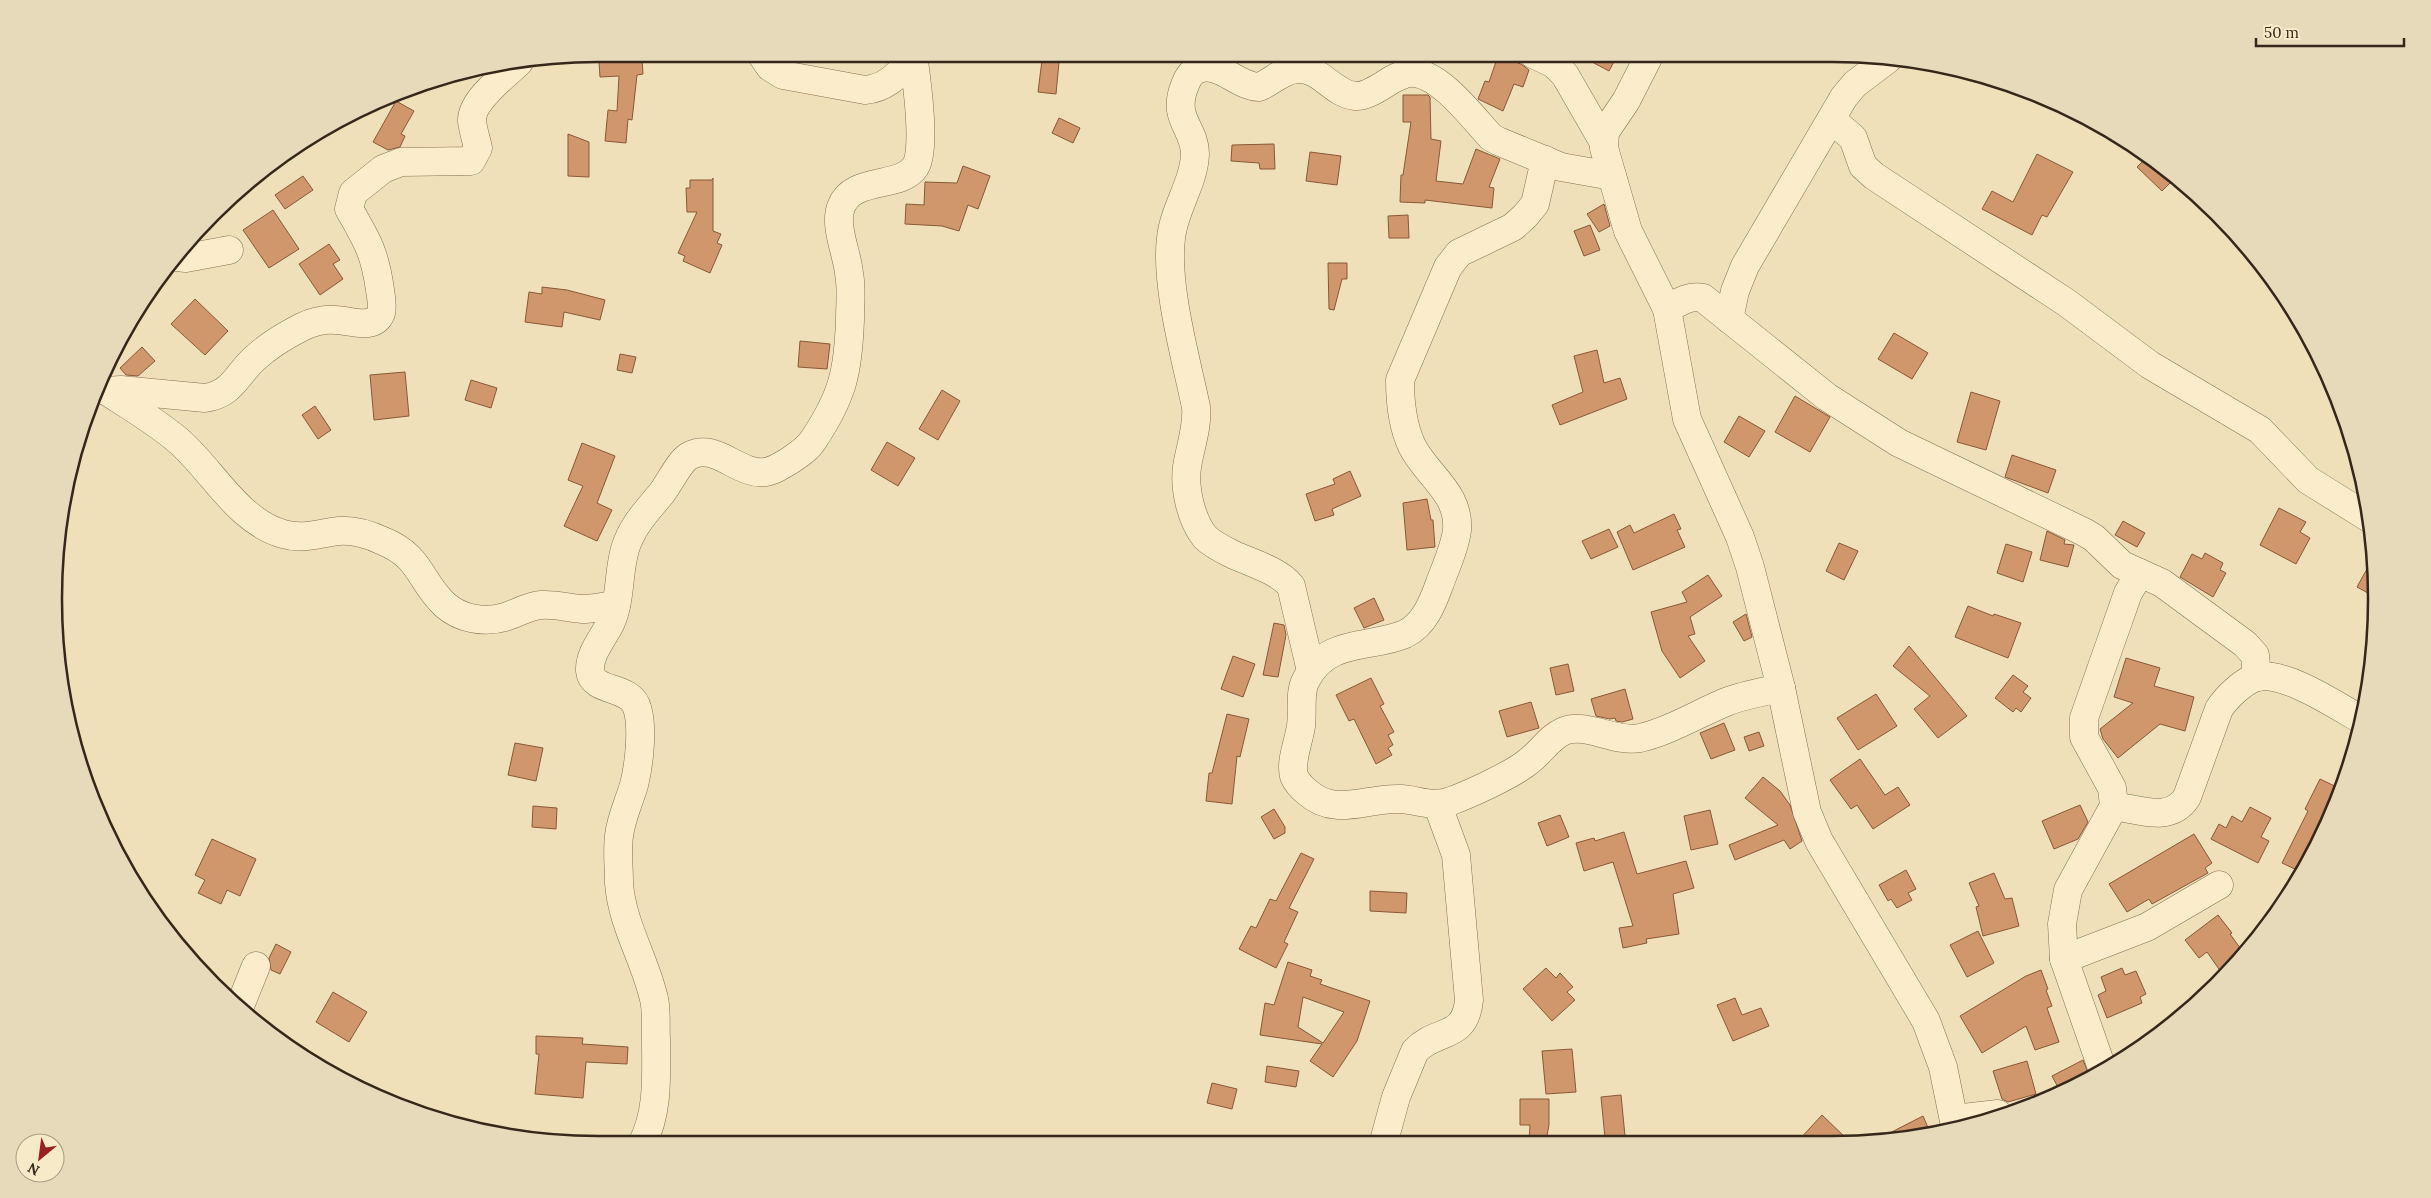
<svg xmlns="http://www.w3.org/2000/svg" width="2431" height="1198" font-family="Lora,serif">
<rect width="100%" height="100%" fill="#f0e0b9"/>
<!-- building -->
<g fill="#d1976c" stroke="#885837" fill-rule="evenodd">
<path d="M 1577,54 L 1618,54 L 1609,71 Z"/>
<path d="M 1498,56 L 1521,64 L 1529,70 L 1523,87 L 1514,84 L 1503,111 L 1478,99 L 1485,81 L 1489,82 Z"/>
<path d="M 642,59 L 643,74 L 637,75 L 632,120 L 628,119 L 626,143 L 605,141 L 608,110 L 617,111 L 619,76 L 600,77 L 599,62 Z"/>
<path d="M 1042,60 L 1059,62 L 1056,94 L 1038,92 Z"/>
<path d="M 1403,95 L 1428,95 L 1430,97 L 1431,139 L 1441,141 L 1436,181 L 1463,184 L 1476,149 L 1500,159 L 1489,187 L 1494,188 L 1492,208 L 1425,200 L 1425,203 L 1400,202 L 1401,175 L 1403,175 L 1411,122 L 1403,122 Z"/>
<path d="M 396,101 L 414,111 L 401,134 L 405,136 L 400,147 L 388,150 L 373,142 Z"/>
<path d="M 1059,118 L 1080,128 L 1073,143 L 1052,133 Z"/>
<path d="M 568,134 L 589,142 L 589,177 L 568,176 Z"/>
<path d="M 1274,144 L 1275,169 L 1260,169 L 1259,163 L 1231,161 L 1232,145 Z"/>
<path d="M 1310,152 L 1341,156 L 1337,185 L 1306,181 Z"/>
<path d="M 2037,154 L 2073,172 L 2047,217 L 2042,215 L 2032,235 L 1982,209 L 1992,191 L 2013,202 Z"/>
<path d="M 2148,156 L 2175,178 L 2162,191 L 2137,167 Z"/>
<path d="M 963,166 L 990,176 L 978,209 L 968,205 L 959,231 L 942,226 L 905,224 L 906,204 L 924,205 L 925,182 L 957,183 Z"/>
<path d="M 303,176 L 313,190 L 285,209 L 275,195 Z"/>
<path d="M 713,178 L 713,231 L 721,234 L 717,243 L 722,245 L 710,273 L 683,261 L 685,256 L 678,253 L 697,212 L 687,212 L 686,188 L 690,188 L 690,180 L 712,180 Z"/>
<path d="M 1604,204 L 1610,226 L 1599,232 L 1587,214 Z"/>
<path d="M 273,210 L 299,249 L 269,268 L 243,230 Z"/>
<path d="M 1408,215 L 1409,238 L 1389,238 L 1388,216 Z"/>
<path d="M 1590,225 L 1600,250 L 1584,256 L 1574,231 Z"/>
<path d="M 329,244 L 340,260 L 333,264 L 343,279 L 320,295 L 299,264 Z"/>
<path d="M 1328,263 L 1347,263 L 1347,279 L 1342,279 L 1334,310 L 1329,309 Z"/>
<path d="M 542,287 L 567,290 L 605,300 L 600,320 L 564,312 L 562,327 L 525,322 L 529,292 L 542,294 Z"/>
<path d="M 195,299 L 228,331 L 205,355 L 171,324 Z"/>
<path d="M 1894,333 L 1928,353 L 1912,379 L 1878,359 Z"/>
<path d="M 800,341 L 830,344 L 827,369 L 798,367 Z"/>
<path d="M 142,347 L 155,361 L 138,376 L 126,375 L 120,368 Z"/>
<path d="M 1597,350 L 1604,383 L 1620,378 L 1627,399 L 1560,425 L 1552,405 L 1583,392 L 1574,356 Z"/>
<path d="M 620,354 L 636,357 L 632,373 L 617,370 Z"/>
<path d="M 405,372 L 409,416 L 374,420 L 370,375 Z"/>
<path d="M 471,380 L 497,388 L 491,408 L 465,400 Z"/>
<path d="M 942,390 L 960,401 L 938,440 L 919,429 Z"/>
<path d="M 1971,392 L 2000,401 L 1986,450 L 1957,442 Z"/>
<path d="M 1795,396 L 1830,417 L 1810,452 L 1775,432 Z"/>
<path d="M 315,406 L 331,430 L 318,439 L 302,415 Z"/>
<path d="M 1739,416 L 1765,431 L 1749,457 L 1724,442 Z"/>
<path d="M 887,442 L 915,458 L 898,486 L 871,470 Z"/>
<path d="M 582,443 L 615,456 L 597,503 L 612,510 L 597,541 L 564,526 L 583,486 L 568,480 Z"/>
<path d="M 2012,455 L 2056,470 L 2048,493 L 2005,477 Z"/>
<path d="M 1350,471 L 1361,496 L 1332,509 L 1334,515 L 1315,521 L 1306,494 L 1335,484 L 1333,479 Z"/>
<path d="M 1427,499 L 1431,520 L 1433,520 L 1435,547 L 1407,550 L 1403,503 Z"/>
<path d="M 2279,508 L 2306,522 L 2300,532 L 2310,538 L 2296,564 L 2260,545 Z"/>
<path d="M 1674,514 L 1681,529 L 1677,530 L 1685,547 L 1633,570 L 1617,532 L 1630,525 L 1634,533 Z"/>
<path d="M 2123,521 L 2145,533 L 2137,547 L 2115,535 Z"/>
<path d="M 1609,529 L 1618,547 L 1591,559 L 1582,541 Z"/>
<path d="M 2047,531 L 2065,540 L 2064,544 L 2074,545 L 2068,567 L 2040,560 Z"/>
<path d="M 1839,543 L 1858,551 L 1844,580 L 1826,571 Z"/>
<path d="M 2006,544 L 2032,552 L 2023,582 L 1997,573 Z"/>
<path d="M 2205,553 L 2223,563 L 2220,570 L 2226,573 L 2213,597 L 2180,577 L 2192,554 L 2202,559 Z"/>
<path d="M 2373,558 L 2377,598 L 2357,587 Z"/>
<path d="M 1708,575 L 1722,596 L 1690,617 L 1695,634 L 1688,636 L 1705,661 L 1680,678 L 1662,651 L 1651,612 L 1687,602 L 1682,592 Z"/>
<path d="M 1374,598 L 1384,620 L 1364,628 L 1354,608 Z"/>
<path d="M 1968,606 L 1993,616 L 1994,614 L 2021,623 L 2008,658 L 1955,637 Z"/>
<path d="M 1746,614 L 1752,637 L 1744,641 L 1733,622 Z"/>
<path d="M 1274,623 L 1284,625 L 1286,635 L 1278,677 L 1263,675 Z"/>
<path d="M 1909,646 L 1967,716 L 1938,738 L 1914,709 L 1930,696 L 1893,666 Z"/>
<path d="M 1233,656 L 1255,664 L 1243,697 L 1221,689 Z"/>
<path d="M 2126,658 L 2160,668 L 2154,686 L 2194,697 L 2185,731 L 2160,724 L 2118,758 L 2103,739 L 2100,729 L 2133,703 L 2114,697 Z"/>
<path d="M 1568,664 L 1574,691 L 1556,695 L 1550,668 Z"/>
<path d="M 2013,675 L 2028,686 L 2023,692 L 2031,698 L 2021,712 L 2016,708 L 2013,712 L 1995,698 Z"/>
<path d="M 1371,678 L 1384,704 L 1380,706 L 1394,732 L 1388,735 L 1393,745 L 1388,748 L 1392,755 L 1376,764 L 1354,719 L 1349,721 L 1336,695 Z"/>
<path d="M 1625,689 L 1633,719 L 1622,722 L 1616,721 L 1615,718 L 1610,719 L 1596,716 L 1591,699 Z"/>
<path d="M 1876,694 L 1897,726 L 1858,750 L 1837,718 Z"/>
<path d="M 1531,702 L 1539,728 L 1507,737 L 1499,711 Z"/>
<path d="M 1227,714 L 1249,719 L 1240,757 L 1237,756 L 1232,804 L 1206,801 L 1209,773 L 1212,773 Z"/>
<path d="M 1724,723 L 1735,750 L 1711,759 L 1700,733 Z"/>
<path d="M 1759,732 L 1764,746 L 1749,751 L 1744,737 Z"/>
<path d="M 515,743 L 543,748 L 536,781 L 508,775 Z"/>
<path d="M 1860,759 L 1885,795 L 1898,787 L 1910,805 L 1873,829 L 1857,805 L 1851,809 L 1830,780 Z"/>
<path d="M 1763,777 L 1780,791 L 1790,805 L 1802,841 L 1790,849 L 1784,840 L 1735,860 L 1729,845 L 1778,825 L 1745,798 Z"/>
<path d="M 2320,779 L 2341,789 L 2336,808 L 2328,821 L 2325,819 L 2299,871 L 2282,863 L 2308,811 L 2305,809 Z"/>
<path d="M 2080,805 L 2088,822 L 2078,839 L 2054,849 L 2042,821 Z"/>
<path d="M 533,806 L 557,808 L 556,829 L 532,827 Z"/>
<path d="M 2250,807 L 2271,818 L 2261,837 L 2269,841 L 2258,863 L 2211,839 L 2219,824 L 2226,828 L 2232,816 L 2242,822 Z"/>
<path d="M 1274,809 L 1285,827 L 1285,833 L 1274,839 L 1261,817 Z"/>
<path d="M 1710,810 L 1718,844 L 1691,850 L 1684,816 Z"/>
<path d="M 1560,815 L 1569,837 L 1547,846 L 1538,823 Z"/>
<path d="M 1624,832 L 1637,874 L 1686,861 L 1694,888 L 1673,894 L 1679,934 L 1646,939 L 1647,943 L 1623,948 L 1619,928 L 1633,926 L 1613,862 L 1584,871 L 1576,843 L 1594,838 L 1595,841 Z"/>
<path d="M 2194,834 L 2212,863 L 2205,868 L 2208,873 L 2152,904 L 2149,899 L 2127,912 L 2109,884 Z"/>
<path d="M 212,839 L 256,859 L 240,896 L 227,890 L 221,904 L 198,893 L 205,880 L 195,875 Z"/>
<path d="M 1301,853 L 1314,859 L 1289,908 L 1298,912 L 1284,942 L 1288,944 L 1276,968 L 1239,949 L 1251,926 L 1256,928 L 1270,899 L 1276,901 Z"/>
<path d="M 1906,870 L 1916,889 L 1908,893 L 1912,900 L 1897,908 L 1891,899 L 1888,901 L 1879,885 Z"/>
<path d="M 1994,873 L 2005,899 L 2012,898 L 2019,926 L 1983,936 L 1976,907 L 1979,906 L 1969,883 Z"/>
<path d="M 1370,891 L 1407,893 L 1406,913 L 1370,911 Z"/>
<path d="M 2218,915 L 2232,933 L 2230,934 L 2243,952 L 2221,972 L 2207,952 L 2199,958 L 2185,940 Z"/>
<path d="M 1978,931 L 1994,963 L 1967,977 L 1950,945 Z"/>
<path d="M 276,944 L 291,952 L 280,974 L 271,970 L 269,958 Z"/>
<path d="M 1288,962 L 1312,970 L 1310,976 L 1322,980 L 1320,984 L 1370,1001 L 1357,1041 L 1333,1077 L 1310,1061 L 1322,1044 L 1260,1035 L 1265,1003 L 1274,1005 ZM 1303,997 L 1344,1012 L 1323,1043 L 1298,1027 Z"/>
<path d="M 1546,968 L 1556,978 L 1560,973 L 1573,987 L 1567,992 L 1575,1000 L 1552,1021 L 1523,989 Z"/>
<path d="M 2122,968 L 2125,975 L 2136,971 L 2146,994 L 2140,997 L 2142,1003 L 2107,1018 L 2098,995 L 2106,991 L 2101,977 Z"/>
<path d="M 2041,970 L 2048,989 L 2046,990 L 2052,1006 L 2047,1008 L 2059,1042 L 2035,1050 L 2026,1026 L 1982,1053 L 1960,1016 L 2026,976 Z"/>
<path d="M 333,992 L 367,1012 L 349,1042 L 316,1022 Z"/>
<path d="M 1735,998 L 1742,1015 L 1761,1008 L 1769,1026 L 1733,1041 L 1717,1005 Z"/>
<path d="M 536,1036 L 583,1038 L 582,1044 L 628,1047 L 627,1064 L 586,1062 L 583,1098 L 535,1094 L 539,1054 L 536,1054 Z"/>
<path d="M 1572,1049 L 1576,1092 L 1546,1094 L 1542,1051 Z"/>
<path d="M 2083,1060 L 2089,1075 L 2060,1091 L 2052,1076 Z"/>
<path d="M 2027,1061 L 2036,1094 L 2008,1102 L 2002,1099 L 1993,1071 Z"/>
<path d="M 1267,1066 L 1299,1071 L 1296,1087 L 1265,1082 Z"/>
<path d="M 1212,1083 L 1237,1089 L 1232,1109 L 1207,1103 Z"/>
<path d="M 1621,1095 L 1625,1136 L 1605,1138 L 1601,1097 Z"/>
<path d="M 1520,1099 L 1549,1099 L 1549,1125 L 1546,1141 L 1529,1141 L 1530,1125 L 1520,1125 Z"/>
<path d="M 1822,1115 L 1848,1140 L 1799,1140 Z"/>
<path d="M 1923,1116 L 1930,1132 L 1903,1140 L 1876,1140 Z"/>
</g>
<g fill="none" stroke-linecap="round" stroke-linejoin="round">
<defs>
<g id="minor">
<path d="M 761,54 L 770,67 L 783,75 L 865,90 C 888,88 899,73 914,57"/>
<path d="M 1533,54 L 1554,64 L 1565,75 L 1603,141"/>
<path d="M 1650,54 L 1626,101 L 1605,132 L 1604,148 L 1628,231 L 1667,309 L 1687,419 L 1740,537 L 1750,567 L 1781,688 L 1807,812 L 1819,841 L 1926,1021 L 1943,1067 L 1955,1126"/>
<path d="M 1832,120 L 1853,138 L 1863,166 L 1874,176 L 2067,303 L 2150,365 L 2260,430 L 2308,480 L 2369,518"/>
<path d="M 1545,160 L 1535,204 L 1525,216 L 1513,227 L 1459,253 L 1448,267 L 1400,380 C 1400,401 1403,427 1412,446 C 1427,476 1460,493 1457,530 C 1455,547 1447,564 1441,580 C 1434,599 1426,624 1405,634 C 1369,649 1327,638 1306,680 C 1299,692 1303,712 1301,726 C 1299,741 1290,761 1294,776 C 1297,783 1302,788 1307,792 C 1336,818 1367,797 1401,799 C 1418,800 1434,808 1451,801 C 1470,794 1514,774 1529,761 C 1541,752 1550,737 1564,731 C 1586,722 1615,743 1640,738 C 1670,731 1697,714 1726,702 C 1743,695 1762,692 1781,688"/>
<path d="M 177,257 L 186,258 L 229,250"/>
<path d="M 1667,309 C 1679,302 1689,295 1703,298 L 1827,397 L 1899,443 L 2084,532 L 2094,538 L 2122,565 L 2162,583 L 2245,644 L 2255,655 L 2257,677"/>
<path d="M 1729,319 L 1735,291 L 1745,266 L 1844,97 L 1855,84 L 1888,59"/>
<path d="M 105,390 C 128,405 153,420 174,437 C 210,465 235,520 283,534 C 303,540 320,533 339,531 C 354,530 370,535 383,541 C 422,557 419,581 445,605 C 461,619 484,623 505,617 C 517,613 529,606 541,605 C 555,604 568,608 582,609 C 593,609 605,606 616,605"/>
<path d="M 106,391 L 121,390 L 205,398 C 232,394 236,376 254,359 C 267,347 286,335 302,327 C 312,322 325,319 336,320 C 349,320 374,331 381,313 C 383,306 381,297 380,290 C 375,253 367,240 349,209 L 353,193 L 383,169 L 401,162 L 471,161 L 478,148 C 476,139 473,130 472,121 C 471,100 506,75 519,62"/>
<path d="M 1311,671 L 1291,586 C 1279,571 1252,563 1234,555 C 1224,550 1213,545 1205,537 C 1191,520 1184,488 1187,467 C 1190,447 1198,427 1196,407 C 1186,359 1165,285 1171,238 C 1174,209 1194,183 1195,154 C 1195,127 1171,119 1185,85 C 1187,79 1191,73 1196,70 C 1218,59 1236,86 1259,87 C 1272,82 1282,70 1297,69 C 1320,67 1333,94 1355,96 C 1367,97 1383,85 1393,79 C 1400,76 1407,72 1415,73 C 1442,76 1473,118 1491,137 L 1498,141 L 1561,167 L 1612,176"/>
<path d="M 2114,806 C 2140,810 2171,823 2187,797 L 2219,709 C 2226,698 2243,681 2257,677 C 2286,671 2337,706 2362,720"/>
<path d="M 2064,959 L 2147,927 L 2219,885"/>
<path d="M 240,1006 L 256,966"/>
<path d="M 2102,1068 L 2064,959 L 2062,924 L 2068,890 L 2114,806 L 2112,788 L 2084,737 L 2084,718 L 2128,593 L 2140,573"/>
<path d="M 1954,1119 L 1998,1114"/>
<path d="M 1384,1141 L 1396,1097 L 1415,1051 C 1436,1028 1465,1041 1469,1000 L 1456,855 L 1438,806"/>
<path d="M 642,1144 C 659,1111 656,1075 656,1039 C 655,1026 657,1011 654,999 C 645,959 622,925 619,883 C 619,868 617,851 619,836 C 621,818 629,802 634,785 C 639,765 644,724 636,705 C 628,686 592,692 590,671 C 589,653 604,637 611,622 C 621,599 618,573 625,549 C 632,526 646,512 661,494 C 669,484 679,462 689,456 C 715,441 739,476 765,472 C 773,471 781,466 789,461 C 798,455 808,449 814,439 C 843,395 848,372 850,320 C 850,304 852,288 849,273 C 847,253 834,226 841,207 C 852,176 900,189 915,167 C 927,151 916,76 913,54"/>
</g>
</defs>
<!-- minor casing -->
<use href="#minor" stroke="#876f53" stroke-width="29"/>
<!-- minor -->
<use href="#minor" stroke="#fbedcc" stroke-width="28"/>
</g>
<!-- crop -->
<path d="M0 0H2431V1198H0ZM598 62H1832A536 536 0 0 1 2368 598V600A536 536 0 0 1 1832 1136H598A536 536 0 0 1 62 600V598A536 536 0 0 1 598 62Z" fill="#e7dabb" fill-rule="evenodd"/>
<path fill="none" stroke="#352719" stroke-width="2.5" d="M598 62H1832A536 536 0 0 1 2368 598V600A536 536 0 0 1 1832 1136H598A536 536 0 0 1 62 600V598A536 536 0 0 1 598 62Z"/>
<!-- north arrow -->
<g transform="translate(40 1158) rotate(209)"><circle r="24" fill="#f7eac9" stroke="#a99c83"/>
<path d="M0-4L9 19L0 12L-9 19Z" fill="#9a1f20"/>
<text y="-8" font-size="14" font-weight="bold" text-anchor="middle" fill="#352719">N</text>
</g>
<!-- scale -->
<path d="M2256 38v8h148v-8" fill="none" stroke="#352719" stroke-width="2.5"/>
<text x="2264" y="38" font-size="15" fill="#352719" stroke="#f7eac9" stroke-width="4" paint-order="stroke">50 m</text>
</svg>
